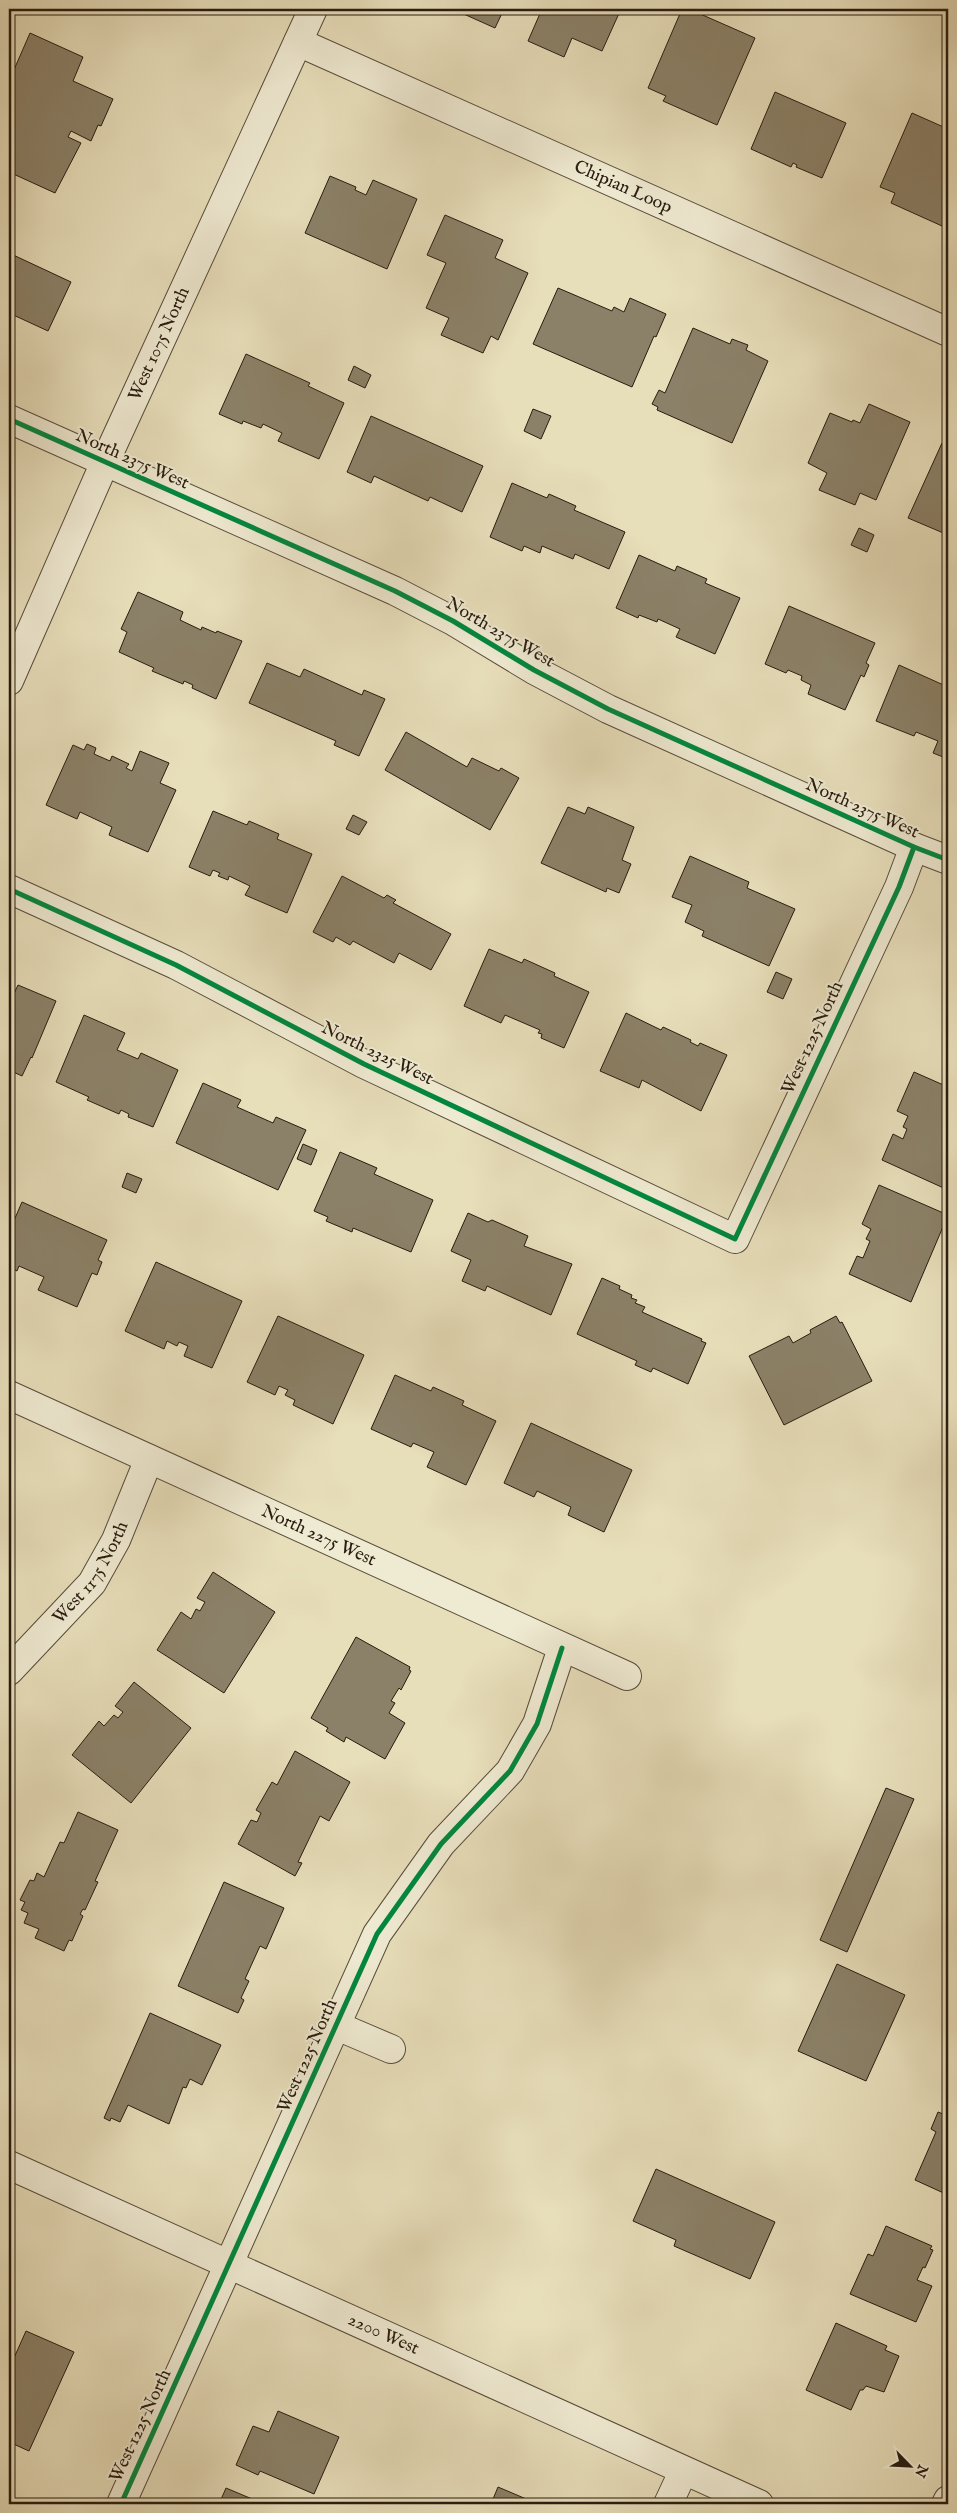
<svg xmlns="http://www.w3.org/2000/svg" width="957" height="2513" font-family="'IM FELL English',serif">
<rect width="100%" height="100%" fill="#e7deba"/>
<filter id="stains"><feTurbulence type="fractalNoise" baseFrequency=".004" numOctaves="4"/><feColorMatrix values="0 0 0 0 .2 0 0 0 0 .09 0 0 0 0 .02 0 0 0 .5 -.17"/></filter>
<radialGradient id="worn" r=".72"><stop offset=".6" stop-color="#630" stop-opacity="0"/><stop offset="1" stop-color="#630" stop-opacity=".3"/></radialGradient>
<!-- building -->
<g fill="#8b8168" stroke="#281c0f">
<path d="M 458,9 L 504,9 L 495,28 L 457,11 Z"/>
<path d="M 542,9 L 621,9 L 602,51 L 572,38 L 564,57 L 528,41 Z"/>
<path d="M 682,9 L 689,9 L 755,38 L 717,125 L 663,101 L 666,96 L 648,88 Z"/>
<path d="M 30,33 L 83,57 L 73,81 L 113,99 L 101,126 L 98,125 L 91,141 L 71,131 L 68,137 L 81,143 L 55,193 L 9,172 L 9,70 L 13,72 Z"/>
<path d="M 775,92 L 846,123 L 822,178 L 796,167 L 797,165 L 793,163 L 791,167 L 751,149 Z"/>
<path d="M 912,113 L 948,129 L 948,212 L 942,226 L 891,203 L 895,193 L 880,187 Z"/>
<path d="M 330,176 L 356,187 L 355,190 L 366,195 L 373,180 L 417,199 L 387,269 L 305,233 Z"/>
<path d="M 445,215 L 503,240 L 495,258 L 528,273 L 498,340 L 491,336 L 483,353 L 441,335 L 449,318 L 426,308 L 446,263 L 427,255 Z"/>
<path d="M 9,253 L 71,282 L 48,331 L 9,313 Z"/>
<path d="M 558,288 L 612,311 L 614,307 L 624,312 L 630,298 L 666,314 L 656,337 L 654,336 L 632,387 L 533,344 Z"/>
<path d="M 693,328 L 730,344 L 732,339 L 748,345 L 746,350 L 768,361 L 732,443 L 657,410 L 658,407 L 652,404 L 659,390 L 665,393 Z"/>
<path d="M 246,354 L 310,383 L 308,386 L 344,403 L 319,459 L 278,441 L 282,433 L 263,424 L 261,428 L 243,421 L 242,424 L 219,414 Z"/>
<path d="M 354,366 L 371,375 L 365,388 L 348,380 Z"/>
<path d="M 869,404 L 910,422 L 876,500 L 860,493 L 855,505 L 819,490 L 827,473 L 808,463 L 830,413 L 852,422 L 853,420 L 860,423 Z"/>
<path d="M 533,409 L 551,416 L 541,439 L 524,431 Z"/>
<path d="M 371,416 L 483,466 L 462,512 L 430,497 L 428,501 L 374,476 L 371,483 L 347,472 Z"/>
<path d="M 942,443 L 948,446 L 948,535 L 908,518 Z"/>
<path d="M 512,483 L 547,498 L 549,494 L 576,506 L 574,510 L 625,532 L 609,569 L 575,554 L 573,559 L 542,546 L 540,553 L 524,546 L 522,551 L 490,537 Z"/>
<path d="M 859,528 L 874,535 L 867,552 L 851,545 Z"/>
<path d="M 639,555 L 675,571 L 677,566 L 707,579 L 705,583 L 740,598 L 715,654 L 676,637 L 680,629 L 658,619 L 657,622 L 639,615 L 638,618 L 616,608 Z"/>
<path d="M 138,592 L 183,612 L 180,620 L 201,630 L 202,627 L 216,633 L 217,631 L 242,641 L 216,699 L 192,688 L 193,685 L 184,681 L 183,684 L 152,671 L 154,668 L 119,652 L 127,632 L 121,629 Z"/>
<path d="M 789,606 L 875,643 L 866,663 L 869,665 L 864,677 L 861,675 L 845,710 L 808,694 L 811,685 L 801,680 L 802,676 L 788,670 L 786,673 L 765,664 Z"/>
<path d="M 267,663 L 300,677 L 304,669 L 362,695 L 364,690 L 385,699 L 359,756 L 334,745 L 336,741 L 249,703 Z"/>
<path d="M 899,665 L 948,687 L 948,759 L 933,753 L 938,741 L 916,732 L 914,736 L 876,721 Z"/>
<path d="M 406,732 L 467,767 L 472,758 L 499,771 L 501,768 L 519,778 L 490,830 L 385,770 Z"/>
<path d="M 87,744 L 96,748 L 94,754 L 110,761 L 112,756 L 129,764 L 126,768 L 132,771 L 140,751 L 169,763 L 160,783 L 176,790 L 148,852 L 109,835 L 112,827 L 80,812 L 77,819 L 46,805 L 73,745 L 84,750 Z"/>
<path d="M 568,807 L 585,814 L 588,807 L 634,827 L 622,860 L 631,864 L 619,893 L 607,888 L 606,892 L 541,863 Z"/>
<path d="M 213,811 L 247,825 L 249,821 L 279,834 L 277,839 L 312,854 L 287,913 L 245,895 L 250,886 L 229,876 L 228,880 L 218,876 L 220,873 L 213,870 L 210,876 L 189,867 Z"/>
<path d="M 353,815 L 367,822 L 359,835 L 346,829 Z"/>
<path d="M 690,856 L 749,882 L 747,888 L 795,909 L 769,966 L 702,936 L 704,931 L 685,922 L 692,905 L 672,897 Z"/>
<path d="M 342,876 L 384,898 L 387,895 L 396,900 L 393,903 L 451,934 L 431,970 L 399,953 L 394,963 L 353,941 L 350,945 L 336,937 L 333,942 L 313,932 Z"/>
<path d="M 489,949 L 522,963 L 524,959 L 555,973 L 554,976 L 589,992 L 564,1048 L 541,1038 L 542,1034 L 538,1033 L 540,1030 L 505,1015 L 501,1023 L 464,1006 Z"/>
<path d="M 776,972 L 792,979 L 783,999 L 767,992 Z"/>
<path d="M 18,985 L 56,1001 L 32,1058 L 31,1057 L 22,1076 L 9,1070 L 9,1004 Z"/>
<path d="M 626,1013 L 661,1030 L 663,1027 L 691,1040 L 690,1042 L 698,1046 L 700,1043 L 727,1055 L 701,1111 L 642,1080 L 639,1088 L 600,1071 Z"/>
<path d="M 84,1015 L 125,1033 L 117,1050 L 138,1059 L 141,1053 L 178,1070 L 153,1127 L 128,1117 L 129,1114 L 121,1110 L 119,1114 L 87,1100 L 89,1097 L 56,1082 Z"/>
<path d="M 914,1072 L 948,1087 L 948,1190 L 882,1160 L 893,1134 L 903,1139 L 907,1129 L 903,1127 L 908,1116 L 897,1111 Z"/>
<path d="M 203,1083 L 241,1100 L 237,1107 L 273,1123 L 276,1117 L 306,1130 L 278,1190 L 176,1143 Z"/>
<path d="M 303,1144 L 317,1150 L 311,1165 L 297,1159 Z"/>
<path d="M 340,1152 L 377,1168 L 374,1174 L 433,1200 L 411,1252 L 353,1228 L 352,1232 L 326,1221 L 328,1217 L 314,1211 Z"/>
<path d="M 127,1173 L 142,1179 L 136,1193 L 122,1187 Z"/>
<path d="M 879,1185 L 948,1215 L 911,1302 L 849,1274 L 857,1256 L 863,1258 L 870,1241 L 866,1239 L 871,1229 L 862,1224 Z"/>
<path d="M 22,1202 L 107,1240 L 98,1260 L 102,1262 L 97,1275 L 92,1273 L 77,1307 L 38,1290 L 44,1277 L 19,1266 L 17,1271 L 9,1267 L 9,1232 Z"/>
<path d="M 468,1213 L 488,1222 L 492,1220 L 528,1236 L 524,1246 L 572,1264 L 551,1315 L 487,1286 L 485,1291 L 462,1281 L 471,1260 L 451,1251 Z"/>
<path d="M 156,1262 L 242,1301 L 212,1368 L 184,1356 L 188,1346 L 179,1342 L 177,1346 L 167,1341 L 164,1349 L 125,1331 Z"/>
<path d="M 602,1278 L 620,1286 L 619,1289 L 632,1295 L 631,1298 L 637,1300 L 635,1303 L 645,1307 L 642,1312 L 702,1339 L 701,1341 L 706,1343 L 688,1384 L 653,1368 L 651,1372 L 635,1365 L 637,1361 L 577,1334 Z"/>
<path d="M 278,1316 L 364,1355 L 333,1424 L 293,1405 L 295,1400 L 285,1395 L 288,1390 L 279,1386 L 275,1395 L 247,1382 Z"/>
<path d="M 836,1316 L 840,1323 L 842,1322 L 872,1381 L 784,1425 L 749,1356 L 789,1336 L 793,1343 L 811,1333 L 810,1330 Z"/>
<path d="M 395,1375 L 431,1391 L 433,1387 L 464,1401 L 462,1405 L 496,1421 L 466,1485 L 427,1467 L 434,1452 L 413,1443 L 411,1447 L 371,1429 Z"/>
<path d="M 531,1423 L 632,1470 L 604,1532 L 568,1515 L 571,1507 L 537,1491 L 534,1497 L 504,1483 Z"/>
<path d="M 213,1572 L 275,1612 L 224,1693 L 157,1650 L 181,1612 L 191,1619 L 196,1609 L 200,1611 L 205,1602 L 197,1598 Z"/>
<path d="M 356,1637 L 410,1667 L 409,1670 L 411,1671 L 401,1690 L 399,1688 L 391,1701 L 395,1703 L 389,1713 L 405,1723 L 385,1759 L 346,1737 L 344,1742 L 326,1731 L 328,1728 L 311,1718 Z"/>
<path d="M 134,1682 L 191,1728 L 131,1803 L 72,1755 L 99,1721 L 104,1726 L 114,1715 L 118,1718 L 123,1712 L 115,1706 Z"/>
<path d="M 295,1751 L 350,1782 L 329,1821 L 320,1816 L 298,1862 L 302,1863 L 295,1876 L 238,1844 L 251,1820 L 257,1822 L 261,1813 L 256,1810 L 272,1782 L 277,1785 Z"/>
<path d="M 886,1788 L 914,1799 L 847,1952 L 820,1940 Z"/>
<path d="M 78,1812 L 118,1830 L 95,1881 L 98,1882 L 85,1910 L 83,1909 L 80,1914 L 83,1916 L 72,1941 L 69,1940 L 64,1951 L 35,1938 L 39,1929 L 24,1923 L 28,1913 L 21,1910 L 25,1902 L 20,1900 L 30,1880 L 34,1881 L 37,1873 L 44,1877 L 60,1842 L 64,1843 Z"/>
<path d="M 224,1882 L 284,1908 L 266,1949 L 260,1946 L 245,1979 L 249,1981 L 241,1998 L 244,2000 L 238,2013 L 178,1986 Z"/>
<path d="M 837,1964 L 905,1995 L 866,2081 L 798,2051 Z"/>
<path d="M 150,2013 L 221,2045 L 202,2085 L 190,2079 L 186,2088 L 183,2087 L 169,2124 L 128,2105 L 120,2122 L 111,2118 L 110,2121 L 104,2118 Z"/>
<path d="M 938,2112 L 948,2116 L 948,2195 L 915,2180 L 936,2132 L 931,2129 Z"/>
<path d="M 656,2169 L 775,2222 L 750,2279 L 674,2246 L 676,2240 L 633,2221 Z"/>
<path d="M 886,2226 L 932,2246 L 930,2249 L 933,2250 L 925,2268 L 923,2267 L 917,2280 L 932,2286 L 916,2322 L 850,2294 L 868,2254 L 873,2256 Z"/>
<path d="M 836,2323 L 887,2346 L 885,2350 L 899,2356 L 884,2392 L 866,2386 L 863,2390 L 860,2390 L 851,2410 L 806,2390 Z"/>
<path d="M 26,2331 L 74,2352 L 29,2451 L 9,2442 L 9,2369 Z"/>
<path d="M 278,2411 L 339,2437 L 314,2494 L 260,2471 L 258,2475 L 236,2465 L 253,2426 L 269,2432 Z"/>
<path d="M 498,2487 L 538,2504 L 491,2504 Z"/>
<path d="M 226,2488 L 264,2504 L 219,2504 Z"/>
</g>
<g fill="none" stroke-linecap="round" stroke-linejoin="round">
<defs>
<g id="minor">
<path id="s1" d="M 298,42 L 948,332"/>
<path d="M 9,419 L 395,591 L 453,621 L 534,670 L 608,709 L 914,847 L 948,860"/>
<path id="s2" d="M 9,681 L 105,462 L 313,9"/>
<path d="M 9,889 L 176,965 L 364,1064 L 735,1239 L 899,887 L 914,847"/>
<path id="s3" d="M 9,1395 L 627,1676"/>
<path id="s4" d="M 9,1671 L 92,1583 L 116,1540 L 149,1459"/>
<path d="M 337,2026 L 391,2049"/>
<path d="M 121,2504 L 377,1934 L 441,1844 L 510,1771 L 537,1724 L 562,1648"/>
<path d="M 668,2504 L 683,2472"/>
<path d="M 946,2504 L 948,2500"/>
</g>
<g id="tertiary">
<path id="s5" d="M 9,2165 L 759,2504"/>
</g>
</defs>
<!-- minor casing -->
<use href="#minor" stroke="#584c3a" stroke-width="30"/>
<!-- tertiary casing -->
<use href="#tertiary" stroke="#584c3a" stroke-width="30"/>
<!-- minor -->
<use href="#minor" stroke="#efead2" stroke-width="28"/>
<!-- tertiary -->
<use href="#tertiary" stroke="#efead2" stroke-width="28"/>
<defs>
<g id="cycleway">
<path d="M 9,419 L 395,591 L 453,621 L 534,670 L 608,709 L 914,847 L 948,860"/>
<path d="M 9,889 L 176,965 L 364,1064 L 735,1239 L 899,887 L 914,847"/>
<path d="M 121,2504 L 377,1934 L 441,1844 L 510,1771 L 537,1724 L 562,1648"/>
</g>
</defs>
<!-- cycleway casing -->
<use href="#cycleway" stroke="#efead2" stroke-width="8"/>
<!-- cycleway -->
<use href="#cycleway" stroke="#00873e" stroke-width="5"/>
</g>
<g text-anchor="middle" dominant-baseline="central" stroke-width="4" stroke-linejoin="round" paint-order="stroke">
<!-- street labels -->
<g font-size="18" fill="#281c0f" stroke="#efead2">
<text stroke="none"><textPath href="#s1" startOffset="356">Chipian Loop</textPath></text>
<text stroke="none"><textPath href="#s2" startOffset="369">West 1075 North</textPath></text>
<text transform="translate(132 460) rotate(24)">North 2375 West</text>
<text transform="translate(500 633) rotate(30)">North 2375 West</text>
<text transform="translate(862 809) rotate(24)">North 2375 West</text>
<text transform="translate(813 1038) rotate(-65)">West 1225 North</text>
<text transform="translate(377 1054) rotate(26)">North 2325 West</text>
<text stroke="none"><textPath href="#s3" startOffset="340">North 2275 West</textPath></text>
<text stroke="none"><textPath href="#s4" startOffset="129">West 1175 North</textPath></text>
<text transform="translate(308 2056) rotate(-66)">West 1225 North</text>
<text stroke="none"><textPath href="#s5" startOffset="411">2200 West</textPath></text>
<text transform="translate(141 2426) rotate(-65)">West 1225 North</text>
</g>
</g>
<!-- margin -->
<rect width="957" height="2513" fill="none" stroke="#e7deba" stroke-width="30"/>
<rect x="10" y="10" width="937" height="2493" fill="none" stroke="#281c0f" stroke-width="2.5"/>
<rect x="15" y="15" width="927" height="2483" fill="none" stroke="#281c0f"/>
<!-- north arrow -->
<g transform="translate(910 2466) rotate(114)" stroke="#efead2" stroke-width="4" paint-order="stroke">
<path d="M0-4L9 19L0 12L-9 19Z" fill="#281c0f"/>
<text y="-8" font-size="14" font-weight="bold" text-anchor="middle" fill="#281c0f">N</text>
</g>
<rect width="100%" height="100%" filter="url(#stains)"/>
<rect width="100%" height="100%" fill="url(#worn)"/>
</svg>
